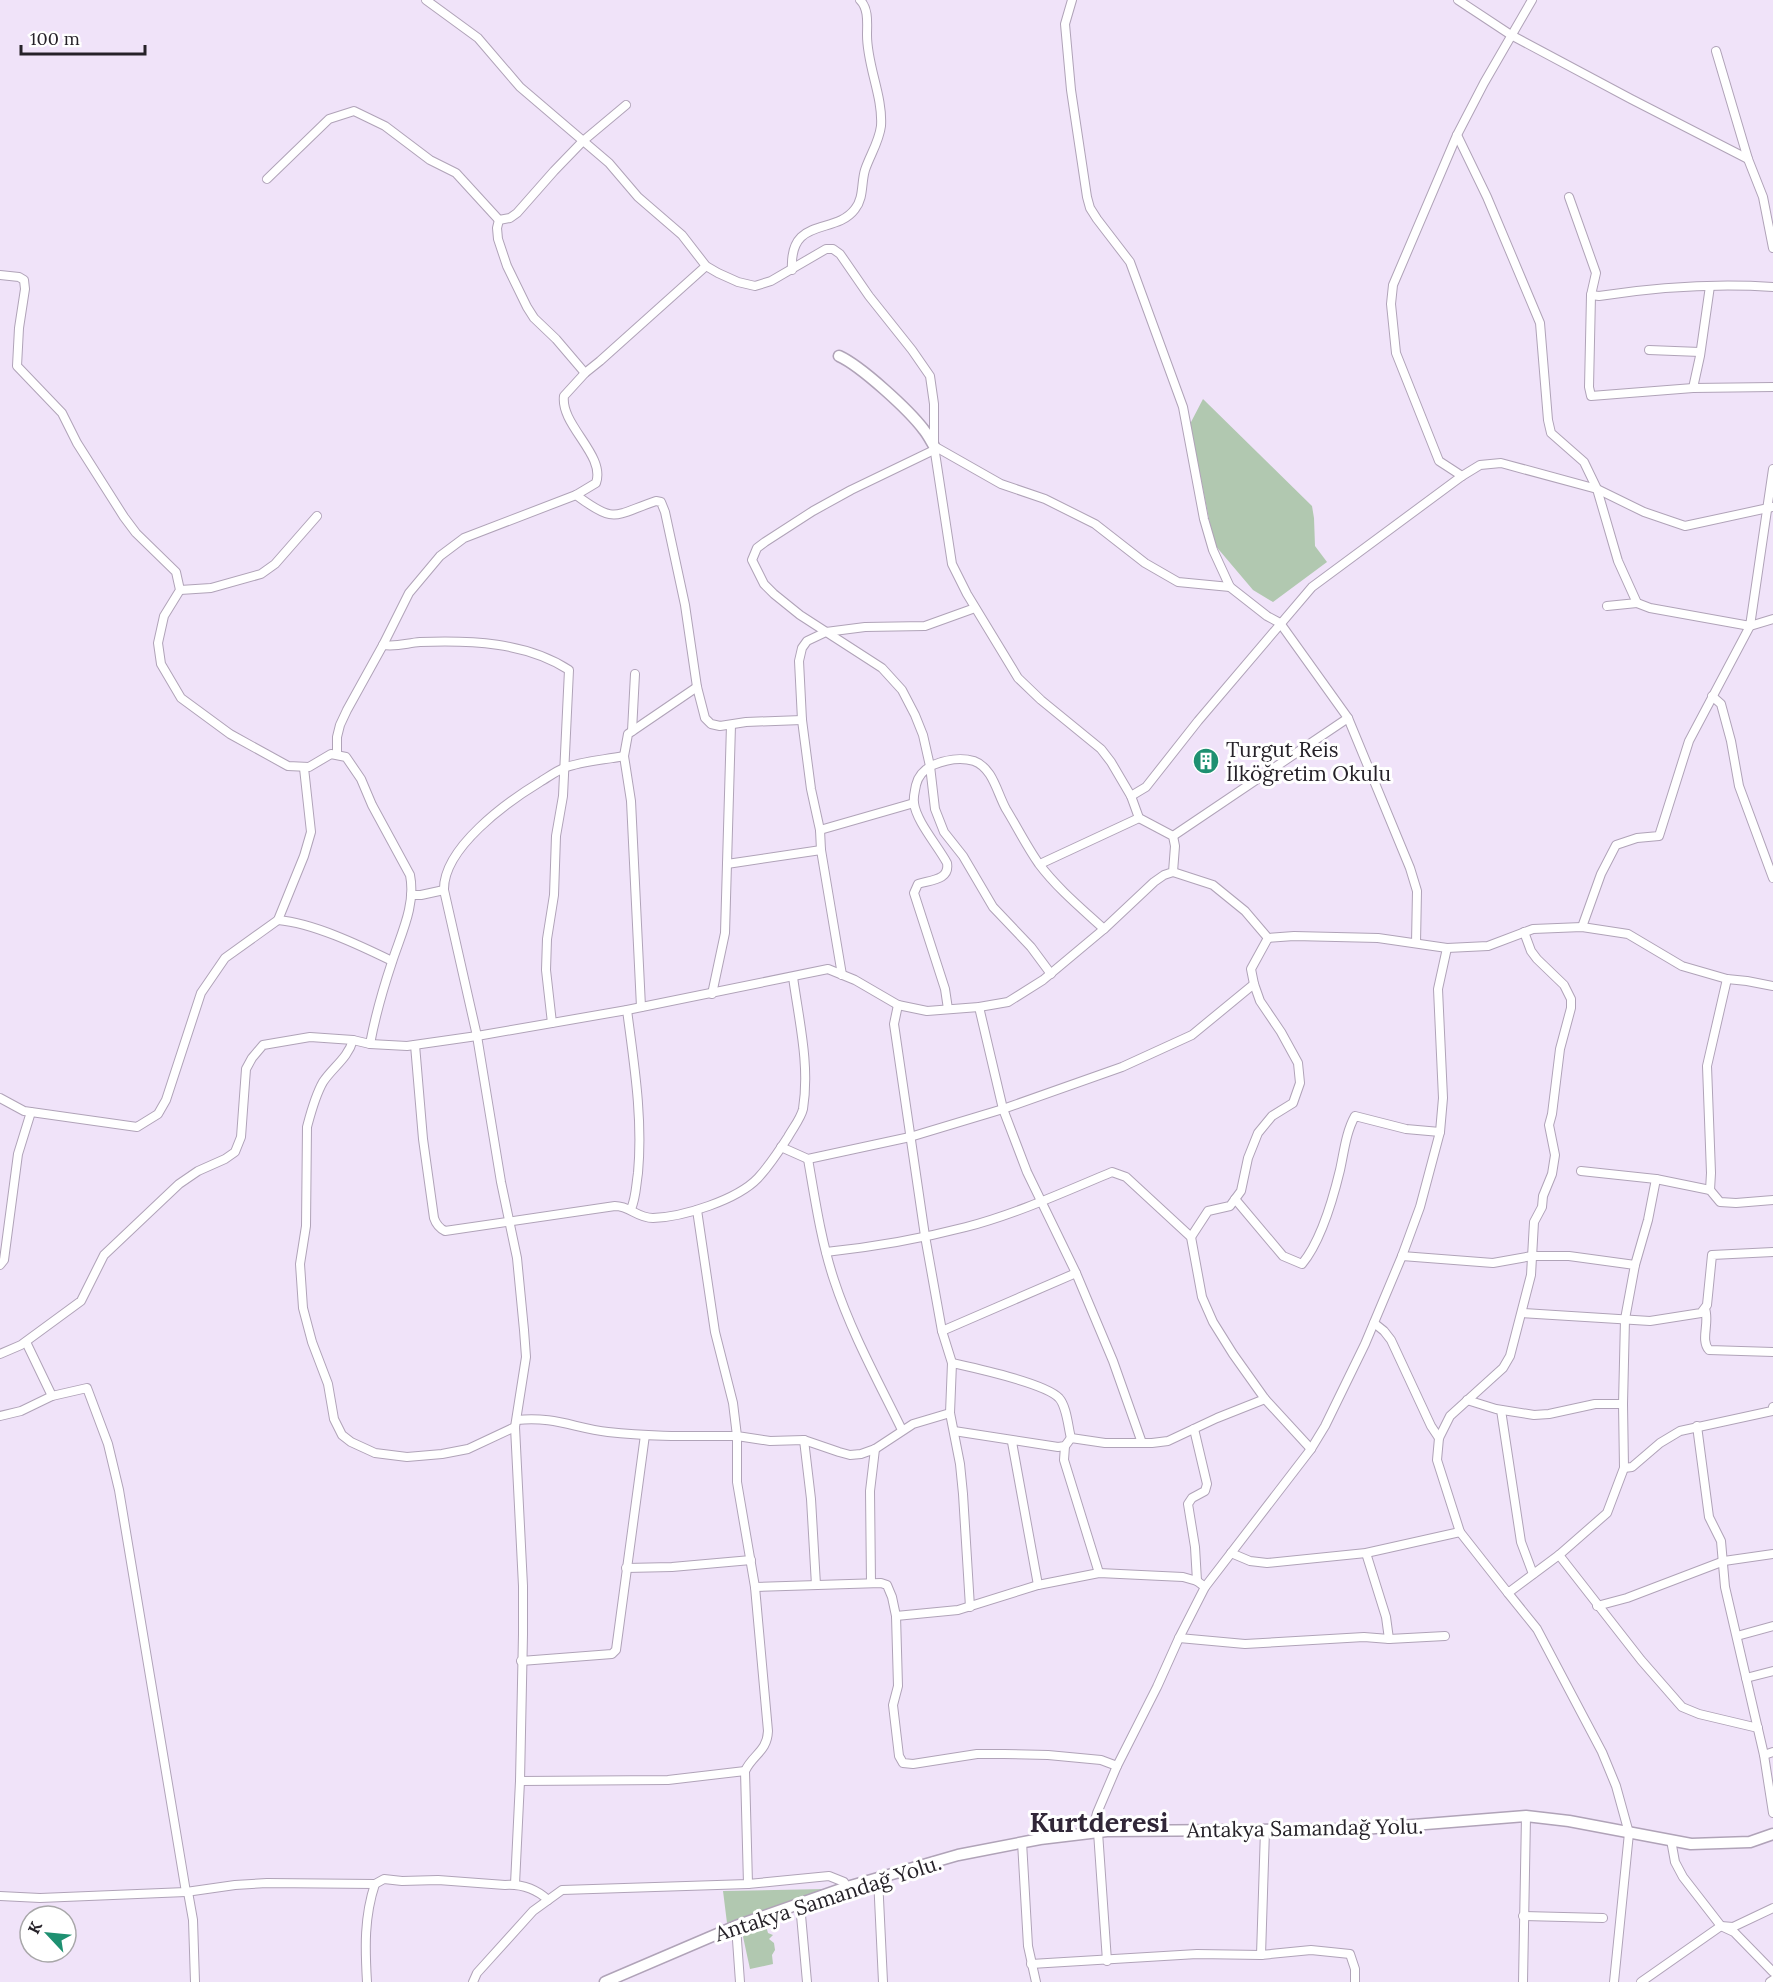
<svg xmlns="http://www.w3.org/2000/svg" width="1773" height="1982" font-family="Lora,serif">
<rect width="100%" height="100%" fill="#f0e3f9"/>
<!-- green -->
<g fill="#b1c8b0">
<path d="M 1203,399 L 1312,506 L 1314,518 L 1315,546 L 1327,562 L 1273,602 L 1253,590 L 1214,544 L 1190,424 Z"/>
<path d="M 826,1889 L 727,1923 L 723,1891 Z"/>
<path d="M 766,1926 L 768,1933 L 773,1935 L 769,1939 L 774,1943 L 775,1950 L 772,1955 L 773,1964 L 750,1969 L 742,1932 Z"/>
</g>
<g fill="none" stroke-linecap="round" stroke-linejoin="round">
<defs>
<g id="minor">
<path d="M 426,0 L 478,38 L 520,87 L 609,163 L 638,197 L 682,235 L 706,266 L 718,273 L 738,282 L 755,286 L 771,281 L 826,249 L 833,249 L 840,254 L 869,296 L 912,350 L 930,376 L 934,404 L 934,446 L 1001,484 L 1045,499 L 1095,524 L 1145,563 L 1178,582 L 1230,587"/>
<path d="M 1072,0 L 1065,24 L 1071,90 L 1087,197 L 1090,208 L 1097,219 L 1130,262 L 1183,407 L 1204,519 L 1213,550 L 1230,587 L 1267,616 L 1280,623 L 1348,718 L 1410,868 L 1417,891 L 1416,943"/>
<path d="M 1458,0 L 1511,35 L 1631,99 L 1748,159"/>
<path d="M 1716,51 L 1748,159 L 1763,197 L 1773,248"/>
<path d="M 1457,135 L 1487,197 L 1540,323 L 1548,420 L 1551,433 L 1584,462 L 1597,489 L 1618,561 L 1637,603 L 1650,608 L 1750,626 L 1773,469"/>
<path d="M 267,179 L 329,119 L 354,111 L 385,126 L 430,160 L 456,173 L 499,220"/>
<path d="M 1569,197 L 1596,273 L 1591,295 L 1589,387 L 1591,396 L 1693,388 L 1773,387"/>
<path d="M 499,220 L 497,228 L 498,239 L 507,266 L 527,307 L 534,318 L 556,339 L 585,373"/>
<path d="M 499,220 L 510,218 L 517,213 L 554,171 L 583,141 L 626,105"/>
<path d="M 792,270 C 789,215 835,236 855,209 C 864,198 861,183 865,170 C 870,155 879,142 881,126 C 883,96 867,66 867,35 C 867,24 869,9 860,0"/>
<path d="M 0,275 L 19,277 L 24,280 L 25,289 L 19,328 L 17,366 L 62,413 L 77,443 L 124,517 L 136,533 L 176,572 L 180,590 L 164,616 L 158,643 L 161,664 L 181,698 L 230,734 L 288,766 L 309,767 L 331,754 L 346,757 L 361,779 L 372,805 L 410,875 C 416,905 401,934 392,962 C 383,989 375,1017 370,1044"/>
<path d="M 1591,295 L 1599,296 C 1657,287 1714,283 1773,287"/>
<path d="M 1649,350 L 1700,352"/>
<path d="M 1693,388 L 1700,356 L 1710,286"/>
<path d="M 934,450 L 851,490 L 813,511 L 765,542 L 757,548 L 752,560 L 764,584 L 774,594 L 800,615 L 882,668 L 902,690 L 915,715 L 923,735 L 930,766 L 935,809 L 944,832 L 963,856 L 993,907 L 1031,947 L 1051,974"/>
<path d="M 1462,476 L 1439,461 L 1396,353 L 1391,304 L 1393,285 L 1457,135 L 1484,83 L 1532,0"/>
<path d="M 576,495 C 616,525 614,515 656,501 L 661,502 L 665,512 L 685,605 L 697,687 L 705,718 L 711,724 L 720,726 L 746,722 L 802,720"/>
<path d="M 180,590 L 211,588 L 261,574 L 275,564 L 317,516"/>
<path d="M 1607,606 L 1637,603"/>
<path d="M 383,645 C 397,647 407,643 420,642 C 470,640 526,642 569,670 L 563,796 L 556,836 L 554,895 L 547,939 L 546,970 L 552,1023"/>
<path d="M 1712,696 L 1721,704 L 1731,741 L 1739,786 L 1773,878"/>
<path d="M 632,731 L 635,674"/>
<path d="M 337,754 L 337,737 L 340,725 L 347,710 L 383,645 L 409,593 L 440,556 L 464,538 L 576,495 L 596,483 C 606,455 560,425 564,396 L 585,373 L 600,361 L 706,266"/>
<path d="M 1131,796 L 1146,787 L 1198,721 L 1312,587 L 1462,476 L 1480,465 L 1501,463 L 1597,489 L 1644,512 L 1685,526 L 1773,507"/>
<path d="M 820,830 L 914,803"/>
<path d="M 1173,836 L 1348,718"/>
<path d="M 727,864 L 821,850"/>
<path d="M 1040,864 L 1139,818"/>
<path d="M 1173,872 L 1213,885 L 1245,911 L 1268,938 L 1251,969 L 1254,984 L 1260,1001 L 1281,1032 L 1298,1063 L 1300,1083 L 1293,1103 L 1272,1116 L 1258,1133 L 1248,1158 L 1241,1191 L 1230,1206 L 1208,1211 L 1191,1237"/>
<path d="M 411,895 L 421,895 L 444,890"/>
<path d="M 278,920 C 313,923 359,945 392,961"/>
<path d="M 1582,927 L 1601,874 L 1616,845 L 1637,838 L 1659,836 L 1689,741 L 1750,626 L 1773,619"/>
<path d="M 1524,932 L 1531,951 L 1537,959 L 1564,985 L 1571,999 L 1571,1008 L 1560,1049 L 1552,1114 L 1549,1125 L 1555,1155 L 1552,1174 L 1543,1196 L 1542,1207 L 1534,1222 L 1531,1275 L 1510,1356 L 1503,1368 L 1450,1416 L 1439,1438 L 1437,1460 L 1460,1532 L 1508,1593 L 1559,1555 L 1607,1513 L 1624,1468 L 1623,1404 L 1625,1319 L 1635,1265 L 1648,1220 L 1656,1179"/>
<path d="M 1268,938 L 1294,936 L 1378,938 L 1447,948 L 1488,946 L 1533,929 L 1582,927 L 1628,934 L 1682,966 L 1727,979 L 1747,981 L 1773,986"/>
<path d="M 842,975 L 821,850 L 820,830 L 811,789 L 802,720 L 799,661 L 802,648 L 807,641 L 826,632 L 865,627 L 925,626 L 975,608"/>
<path d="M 712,994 L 725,933 L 731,725"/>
<path d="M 898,1005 L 894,1024 L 925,1236 L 942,1331 L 952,1363 L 950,1413 L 960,1464 L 963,1494 L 970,1607"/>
<path d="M 641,1007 L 631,801 L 624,756 L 628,734 L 697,687"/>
<path d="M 979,1007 L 1003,1109 L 1027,1172 L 1076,1273 L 1113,1361 L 1142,1443"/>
<path d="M 948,1009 L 945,989 L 914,893 L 918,884 C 931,880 950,880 947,863 C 938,846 916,821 914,803 C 913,797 915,791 916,785 C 918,776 925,769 933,765 C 945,760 961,757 974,761 C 993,768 997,793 1006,809 C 1017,827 1027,847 1039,864 C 1057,888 1081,908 1104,929"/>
<path d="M 627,1010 C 634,1064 643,1118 638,1173 C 636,1185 636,1198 631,1209"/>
<path d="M 353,1040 C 348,1058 333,1067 323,1082 C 315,1096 311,1112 307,1127 L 306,1226 L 300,1264 L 303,1308 L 312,1342 L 328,1384 L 334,1419 L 342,1435 L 351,1442 L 375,1453 L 407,1457 L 442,1454 L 468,1449 L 515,1427"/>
<path d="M 415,1045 L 423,1139 L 434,1218 C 436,1224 439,1228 445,1231 L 615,1206 C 630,1206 637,1218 653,1218 C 683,1217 737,1200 758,1178 C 769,1166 779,1151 788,1137 C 793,1128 801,1118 803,1109 C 810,1065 799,1021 793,977"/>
<path d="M 0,1098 L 24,1111 L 137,1127 L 158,1114 L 166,1100 L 201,993 L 225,958 L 278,920 L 304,856 L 311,832 L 304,768"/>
<path d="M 781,1147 L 808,1159 L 910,1137 L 1003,1109 L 1122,1067 L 1192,1035 L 1254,984"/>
<path d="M 808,1159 C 815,1199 821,1241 834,1280 C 851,1332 878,1381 902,1430"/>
<path d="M 1581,1171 L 1656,1179 L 1710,1190 L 1720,1202 L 1736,1203 L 1773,1200"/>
<path d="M 1710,1190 L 1711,1173 L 1707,1066 L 1727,979"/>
<path d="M 1235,1199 L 1283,1256 L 1302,1264 C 1321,1241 1333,1199 1340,1170 C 1344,1152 1346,1132 1355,1116 L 1406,1129 L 1440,1132"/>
<path d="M 697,1210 L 715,1332 L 733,1403 L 737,1436 L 770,1441 L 804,1440 L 839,1452 L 850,1455 L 861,1454 L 875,1449 L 913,1424 L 950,1413"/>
<path d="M 826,1252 C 873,1247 920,1239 966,1227 C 1016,1214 1064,1192 1112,1172 L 1126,1177 L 1191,1237 L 1202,1297 L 1213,1322 L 1233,1354 L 1265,1399 L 1311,1449"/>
<path d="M 1402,1256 L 1493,1263 L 1532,1256 L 1569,1256 L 1635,1265"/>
<path d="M 0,1265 L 4,1260 L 18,1154 L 31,1112"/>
<path d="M 1705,1309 C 1710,1322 1700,1340 1709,1350 L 1773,1352"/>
<path d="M 1522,1313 L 1650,1321 L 1701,1313 L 1707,1305 L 1712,1255 L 1773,1252"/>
<path d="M 1374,1323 L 1384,1331 L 1391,1340 L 1431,1426 L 1439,1438"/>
<path d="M 942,1331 L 1076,1273"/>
<path d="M 26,1342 L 52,1396"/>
<path d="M 0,1354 L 21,1345 L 81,1301 L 104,1255 L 179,1184 L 198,1171 L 225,1159 L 235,1152 L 241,1137 L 246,1069 L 252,1058 L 263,1045 L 310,1037 L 353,1040 L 370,1044 L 407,1046 L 477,1036 L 627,1010 L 828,969 L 855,980 L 898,1005 L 927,1011 L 979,1007 L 1008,1002 L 1043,980 L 1104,929 L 1154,882 L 1164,875 L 1173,872 L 1175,846 L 1173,836 L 1139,818 L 1131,796 L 1111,762 L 1101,749 L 1041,700 L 1018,678 L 967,594 L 952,564 L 934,446"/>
<path d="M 952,1363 C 974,1368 1045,1383 1059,1398 C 1067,1407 1068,1427 1071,1438"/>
<path d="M 1467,1400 L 1496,1409 L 1534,1415 L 1549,1414 L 1595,1404 L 1623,1404"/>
<path d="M 1501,1410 L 1521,1542 L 1533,1574"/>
<path d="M 0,1416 L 21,1411 L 52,1396 L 87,1388 L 108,1444 L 119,1490 L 186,1892"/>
<path d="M 517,1420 C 553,1416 575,1428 608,1432 C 651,1437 694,1436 737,1436 L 737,1482 L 755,1587 L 768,1731 C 767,1752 753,1754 745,1771 L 748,1884"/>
<path d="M 1697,1426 L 1709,1517 L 1721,1541 L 1725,1587 L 1764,1755 L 1773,1813"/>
<path d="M 1194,1429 L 1207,1484 L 1205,1491 L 1192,1498 L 1188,1504 L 1195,1547 L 1197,1581"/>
<path d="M 954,1431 L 1058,1447 L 1065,1446 L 1071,1438 L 1105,1443 L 1152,1443 L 1168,1441 L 1217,1418 L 1265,1399"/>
<path d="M 804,1440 L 811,1499 L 816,1585"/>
<path d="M 1012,1442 L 1038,1585"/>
<path d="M 1065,1446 L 1064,1460 L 1099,1573"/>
<path d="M 1624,1468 L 1632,1467 L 1660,1443 L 1680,1431 L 1772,1411 L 1773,1407"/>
<path d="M 1231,1553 L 1250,1561 L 1267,1563 L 1366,1553 L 1460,1532"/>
<path d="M 1366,1553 L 1386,1617 L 1389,1639"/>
<path d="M 1559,1555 L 1641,1660 L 1682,1707 L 1699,1714 L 1758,1728"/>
<path d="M 626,1568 L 672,1567 L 751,1560"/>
<path d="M 871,1583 L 870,1491 L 875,1449"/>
<path d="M 755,1587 L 881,1583 L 887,1585 L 892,1597 L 896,1616 L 898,1686 L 893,1705 L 899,1756 L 903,1763 L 913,1764 L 977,1754 L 1004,1754 L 1048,1755 L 1101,1760 L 1117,1766"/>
<path d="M 1508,1593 L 1537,1629 L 1602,1752 L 1616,1786 L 1629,1833 L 1614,1982"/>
<path d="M 1597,1606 L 1627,1598 L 1724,1561 L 1773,1554"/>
<path d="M 896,1616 L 958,1610 L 1038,1585 L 1099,1573 L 1183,1577 L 1197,1581 L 1205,1587"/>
<path d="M 1737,1636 L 1773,1626"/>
<path d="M 1179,1638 L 1245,1644 L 1364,1637 L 1389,1639 L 1445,1636"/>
<path d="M 521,1661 L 612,1654 L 616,1650 L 645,1435"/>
<path d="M 1746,1678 L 1773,1671"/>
<path d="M 1764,1755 L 1773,1752"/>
<path d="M 520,1781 L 668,1780 L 745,1771"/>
<path d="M 1092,1832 L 1097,1813 L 1117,1766 L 1157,1687 L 1179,1638 L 1205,1587 L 1311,1449 L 1325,1426 L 1365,1344 L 1402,1256 L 1420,1207 L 1440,1132 L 1443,1098 L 1438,989 L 1447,948"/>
<path d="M 1098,1832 L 1107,1961"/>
<path d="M 1671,1840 L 1675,1862 L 1683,1877 L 1721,1926 L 1734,1932 L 1773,1972"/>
<path d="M 1022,1842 L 1028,1946 L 1036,1982"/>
<path d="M 878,1878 L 883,1982"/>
<path d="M 515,1884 L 520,1781 L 523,1634 L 523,1586 L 515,1427 L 526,1357 L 524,1330 L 517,1258 L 501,1182 L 477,1036 L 444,890 C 443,848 507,802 540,782 C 547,778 556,771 564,768 C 582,761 604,760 624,756"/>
<path d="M 188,1892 L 193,1920 L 195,1982"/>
<path d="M 0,1896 L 40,1898 L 186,1892 L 235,1885 L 267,1883 L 375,1884 L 384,1879 L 402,1881 L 438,1880 L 505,1885 C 521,1884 536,1889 548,1900"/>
<path d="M 800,1904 L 807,1982"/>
<path d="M 1523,1916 L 1603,1918"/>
<path d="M 736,1926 L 740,1982"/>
<path d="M 1261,1955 L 1265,1830"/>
<path d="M 1031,1964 L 1197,1954 L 1261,1955 L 1311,1950 L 1350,1954 L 1355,1969 L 1355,1982"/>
<path d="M 367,1982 C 365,1948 364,1917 375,1884"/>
<path d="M 473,1982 L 477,1973 L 533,1911 L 562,1890 L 748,1884 L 829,1876 L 844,1882 L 847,1887"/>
<path d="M 1523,1982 L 1526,1816"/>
<path d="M 1641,1982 L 1721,1926 L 1733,1927 L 1773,1908"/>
<path d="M 1770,1982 L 1773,1980"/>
</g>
<g id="tertiary">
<path d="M 839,356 C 861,366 909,410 924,430 C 928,435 931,441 934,446"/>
<path d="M 605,1982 L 736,1926 L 847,1887 L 958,1855 L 1040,1839 L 1107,1831 L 1363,1829 L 1526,1816 L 1569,1821 L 1691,1844 L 1750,1842 L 1773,1834"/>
</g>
</defs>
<!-- minor casing -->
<use href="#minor" stroke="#b0a3b8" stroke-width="10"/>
<!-- tertiary casing -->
<use href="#tertiary" stroke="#b0a3b8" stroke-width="13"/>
<!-- minor -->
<use href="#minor" stroke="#fff" stroke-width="8"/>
<!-- tertiary -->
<use href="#tertiary" stroke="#fff" stroke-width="10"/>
</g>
<!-- icons -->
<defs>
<symbol id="building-disc" viewBox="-11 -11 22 22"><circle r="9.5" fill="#1e9071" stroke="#fff"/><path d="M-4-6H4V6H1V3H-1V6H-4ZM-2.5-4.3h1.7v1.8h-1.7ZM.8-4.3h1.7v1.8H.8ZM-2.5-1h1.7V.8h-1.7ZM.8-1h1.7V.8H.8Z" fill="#fff"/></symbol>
</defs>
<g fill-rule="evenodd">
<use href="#building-disc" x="1191" y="746" width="30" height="30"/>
</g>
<g text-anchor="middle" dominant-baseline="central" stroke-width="6" stroke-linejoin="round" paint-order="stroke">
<!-- poi labels -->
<g font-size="21" fill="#262229" stroke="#fff" text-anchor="start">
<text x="1226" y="749">Turgut Reis<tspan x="1226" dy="24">İlköğretim Okulu</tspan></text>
</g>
<!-- street labels -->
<g font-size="21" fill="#262229" stroke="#fff">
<text transform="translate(1305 1828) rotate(-1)">Antakya Samandağ Yolu.</text>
<text transform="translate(828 1898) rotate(-18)">Antakya Samandağ Yolu.</text>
</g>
<!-- district labels -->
<g font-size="27" font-weight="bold" fill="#312738" stroke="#fff">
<text x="1099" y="1822">Kurtderesi</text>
</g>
</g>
<!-- north arrow -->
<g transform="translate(48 1934) rotate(296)"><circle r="28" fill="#ffffff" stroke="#a8a7a9" stroke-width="1.5"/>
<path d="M0-4.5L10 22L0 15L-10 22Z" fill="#1e9071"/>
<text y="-9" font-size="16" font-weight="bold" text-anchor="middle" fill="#262229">K</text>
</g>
<!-- scale -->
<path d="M21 45v9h124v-9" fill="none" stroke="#262229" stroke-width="3"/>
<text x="30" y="45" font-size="18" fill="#262229" stroke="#ffffff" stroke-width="4.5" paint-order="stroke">100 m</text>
</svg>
